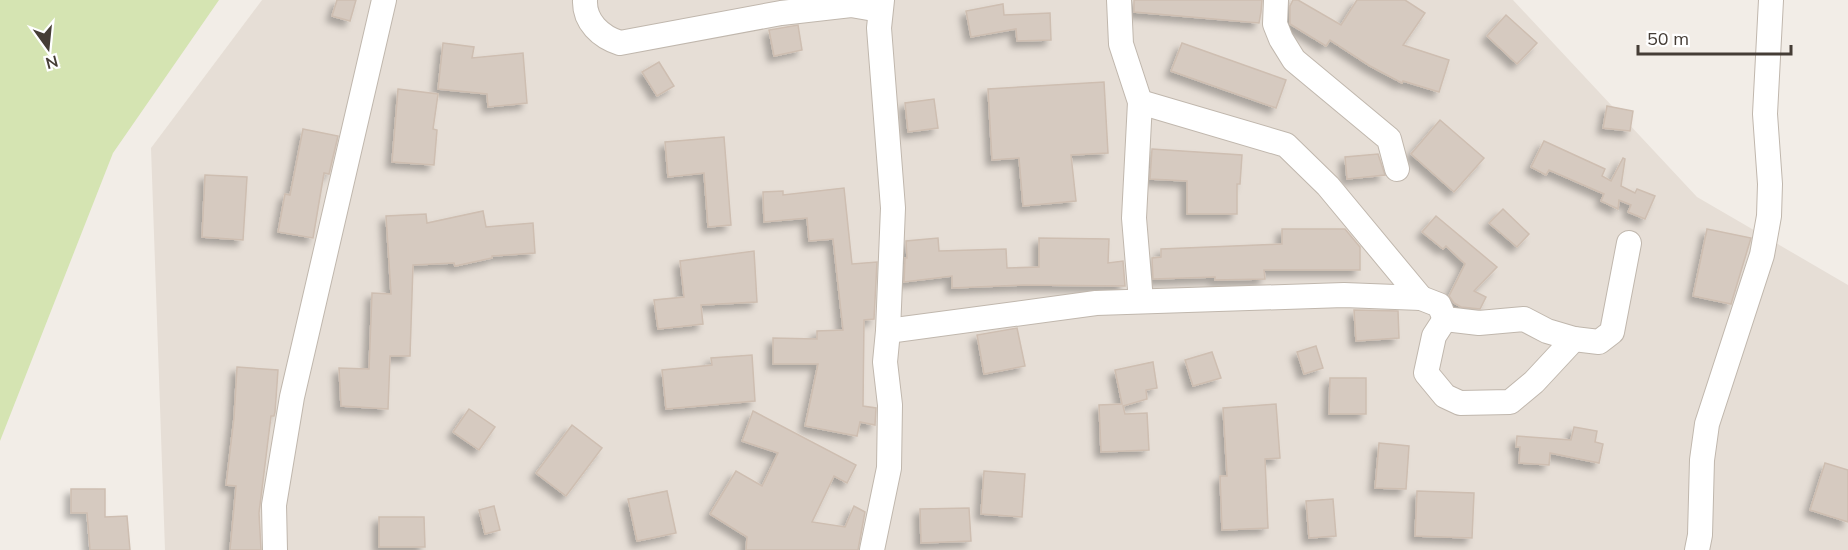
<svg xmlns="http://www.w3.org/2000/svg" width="1848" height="550" font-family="Mulish,sans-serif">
<defs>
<filter id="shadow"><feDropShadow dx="-5.5" dy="5.5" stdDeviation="3" flood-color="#0004"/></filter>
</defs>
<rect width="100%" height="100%" fill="#f2ede7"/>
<!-- residential -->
<path fill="#e6ded6" d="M 262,0 L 1513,0 L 1697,197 L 1848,285 L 1848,550 L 165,550 L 151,148 Z"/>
<!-- green -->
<path fill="#d5e4b2" d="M 0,0 L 219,0 L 113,153 L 0,441 Z"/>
<!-- building -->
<g fill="#d6cac0" stroke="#cebeb1" stroke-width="1.5" filter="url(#shadow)">
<path d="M 337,0 L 356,0 L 350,21 L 332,16 Z"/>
<path d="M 1134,0 L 1262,0 L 1261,12 L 1259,23 L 1134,12 Z"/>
<path d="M 1293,0 L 1298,0 L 1341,25 L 1357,0 L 1405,0 L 1425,13 L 1403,45 L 1449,60 L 1439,92 L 1403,81 L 1402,83 L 1370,66 L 1330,40 L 1326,46 L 1290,24 L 1290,6 Z"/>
<path d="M 1003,4 L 1004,15 L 1050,13 L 1051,40 L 1017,41 L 1016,29 L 971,37 L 966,11 Z"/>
<path d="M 1506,15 L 1537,43 L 1517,64 L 1487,36 Z"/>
<path d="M 798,25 L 802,50 L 774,56 L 769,30 Z"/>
<path d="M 443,43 L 474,47 L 472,58 L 523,53 L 527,103 L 488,107 L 487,94 L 438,89 Z"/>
<path d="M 1182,43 L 1286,80 L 1276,108 L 1171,71 Z"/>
<path d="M 659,62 L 674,86 L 657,96 L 642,72 Z"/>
<path d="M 1104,82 L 1108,153 L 1071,155 L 1076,201 L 1023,206 L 1019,158 L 992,160 L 988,89 Z"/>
<path d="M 398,89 L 438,94 L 433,129 L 437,130 L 434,165 L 392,162 Z"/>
<path d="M 934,99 L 938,128 L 908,132 L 905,103 Z"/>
<path d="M 1607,106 L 1633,111 L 1630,131 L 1603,128 Z"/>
<path d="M 1440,120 L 1484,158 L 1454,192 L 1411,154 Z"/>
<path d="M 303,129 L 338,136 L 329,174 L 324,173 L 313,238 L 278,232 L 285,194 L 290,195 Z"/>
<path d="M 724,137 L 731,225 L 708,227 L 704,173 L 668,177 L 665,142 Z"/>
<path d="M 1544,141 L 1605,169 L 1602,176 L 1611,181 L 1623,158 L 1625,159 L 1621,186 L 1635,193 L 1637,189 L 1655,196 L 1645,219 L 1628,212 L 1631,205 L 1619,200 L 1618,209 L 1601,201 L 1604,194 L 1549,170 L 1546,175 L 1531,167 Z"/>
<path d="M 1152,149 L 1242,155 L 1240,184 L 1237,184 L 1237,214 L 1187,214 L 1187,181 L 1150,179 Z"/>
<path d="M 1378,154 L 1385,175 L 1347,179 L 1345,157 Z"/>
<path d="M 205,175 L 247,177 L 243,240 L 202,237 Z"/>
<path d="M 844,188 L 852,264 L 877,262 L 874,319 L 864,320 L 863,406 L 876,408 L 875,425 L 860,422 L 857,436 L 805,426 L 818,364 L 773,364 L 773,338 L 817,339 L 817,331 L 843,330 L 833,239 L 809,241 L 807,218 L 764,222 L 763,192 L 783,191 L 783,195 Z"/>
<path d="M 1503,209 L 1529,234 L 1517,247 L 1489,223 Z"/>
<path d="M 483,211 L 486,227 L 533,223 L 535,253 L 492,256 L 492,258 L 455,266 L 454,263 L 413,265 L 410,356 L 390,356 L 388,409 L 341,406 L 339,368 L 369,369 L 372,293 L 391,294 L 386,216 L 426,214 L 427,223 Z"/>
<path d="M 1436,216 L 1497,267 L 1474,291 L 1486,297 L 1480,309 L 1461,307 L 1454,303 L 1449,296 L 1465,264 L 1446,246 L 1443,249 L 1422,232 Z"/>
<path d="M 1282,229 L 1345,229 L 1360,247 L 1360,270 L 1264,270 L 1265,279 L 1215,280 L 1215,277 L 1153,279 L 1152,258 L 1161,257 L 1161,249 L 1282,244 Z"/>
<path d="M 1707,229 L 1751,238 L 1731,304 L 1693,296 Z"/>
<path d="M 938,238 L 939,251 L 1006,249 L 1007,268 L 1039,267 L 1039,238 L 1109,239 L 1108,263 L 1123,261 L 1125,286 L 1024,285 L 952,288 L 952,276 L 904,282 L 905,258 L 907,258 L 906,241 Z"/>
<path d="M 754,251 L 757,302 L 701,305 L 703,324 L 658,329 L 654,300 L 684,297 L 680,261 Z"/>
<path d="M 1354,310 L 1398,311 L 1399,338 L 1356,341 Z"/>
<path d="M 1017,328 L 1025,366 L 984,374 L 977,335 Z"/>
<path d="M 1316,346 L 1323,368 L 1304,374 L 1297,352 Z"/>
<path d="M 1212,352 L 1221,378 L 1193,386 L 1185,360 Z"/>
<path d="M 752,355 L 755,401 L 666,409 L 662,370 L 712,365 L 711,358 Z"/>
<path d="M 1153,362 L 1157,388 L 1146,390 L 1147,399 L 1123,406 L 1125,414 L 1147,413 L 1149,450 L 1101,452 L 1099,405 L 1122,404 L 1115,370 Z"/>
<path d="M 237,367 L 278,370 L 275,412 L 274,416 L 271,416 L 259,513 L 261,550 L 230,550 L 236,486 L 226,485 L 234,418 Z"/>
<path d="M 1330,378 L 1366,378 L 1366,414 L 1329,414 Z"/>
<path d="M 1276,404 L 1280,458 L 1265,459 L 1268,528 L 1222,530 L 1220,476 L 1227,476 L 1223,408 Z"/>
<path d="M 469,409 L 495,427 L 479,450 L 453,432 Z"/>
<path d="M 753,411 L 856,465 L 847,483 L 834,476 L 812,522 L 845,527 L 854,506 L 865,512 L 858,550 L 746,550 L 747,537 L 710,514 L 736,471 L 762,486 L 778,453 L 742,441 Z"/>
<path d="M 572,425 L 602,448 L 566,496 L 536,473 Z"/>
<path d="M 1574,427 L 1597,431 L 1595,442 L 1603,444 L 1599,463 L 1550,453 L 1549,465 L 1519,463 L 1520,447 L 1516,447 L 1517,436 L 1571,440 Z"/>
<path d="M 1379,443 L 1409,446 L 1406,489 L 1375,488 Z"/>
<path d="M 1825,463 L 1848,470 L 1848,522 L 1810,510 Z"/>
<path d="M 984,471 L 1025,474 L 1022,517 L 981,514 Z"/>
<path d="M 71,489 L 105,489 L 105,517 L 127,516 L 130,550 L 90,550 L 87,513 L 71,513 Z"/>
<path d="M 667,491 L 676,533 L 637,541 L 628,499 Z"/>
<path d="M 1417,491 L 1474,493 L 1472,538 L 1415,536 Z"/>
<path d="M 1333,499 L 1336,536 L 1309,538 L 1306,501 Z"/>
<path d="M 494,506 L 500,530 L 485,534 L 479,510 Z"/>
<path d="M 969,508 L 971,541 L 921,543 L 920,509 Z"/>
<path d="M 379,517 L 424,517 L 425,547 L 379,547 Z"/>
</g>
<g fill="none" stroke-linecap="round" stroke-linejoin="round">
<defs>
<g id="minor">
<path d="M 585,0 C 584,22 601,37 620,43 L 781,13 L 851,5 L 880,10"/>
<path d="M 882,0 L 879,28 L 893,208 L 888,331"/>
<path d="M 1119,0 L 1121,44 L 1140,102 L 1134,218 L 1141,301"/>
<path d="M 1276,0 L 1275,24 L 1281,39 L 1294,60 L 1389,139 L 1397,169"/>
<path d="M 1140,102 L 1286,145 L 1328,186 L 1421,298"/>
<path d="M 1445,319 L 1434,336 L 1426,373 L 1445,396 L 1460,403 L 1510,402 L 1534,382 L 1574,339"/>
<path d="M 275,550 L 274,505 L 292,397 L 384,0"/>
<path d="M 872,550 L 889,468 L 890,405 L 885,362 L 888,331 L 1096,303 L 1344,295 L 1421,298 L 1439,305 L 1445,319 L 1479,323 L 1524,319 L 1547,331 L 1574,339 L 1599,342 L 1612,332 L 1629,243"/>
<path d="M 1697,550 L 1700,535 L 1702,460 L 1707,424 L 1762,255 L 1769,216 L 1770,184 L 1765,114 L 1771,0"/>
</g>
</defs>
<!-- minor casing -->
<use href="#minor" stroke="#c0b7ad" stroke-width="26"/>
<!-- minor -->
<use href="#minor" stroke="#fff" stroke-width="24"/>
</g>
<!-- north arrow -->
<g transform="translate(48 48) rotate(165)" stroke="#ffffff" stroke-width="4.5" paint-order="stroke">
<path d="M0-4.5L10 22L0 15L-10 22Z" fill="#453d36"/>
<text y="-9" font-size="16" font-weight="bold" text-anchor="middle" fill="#453d36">N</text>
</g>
<!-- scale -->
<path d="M1638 45v9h153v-9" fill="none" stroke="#453d36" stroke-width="3"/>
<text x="1647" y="45" font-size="18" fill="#453d36" stroke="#ffffff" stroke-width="4.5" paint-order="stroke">50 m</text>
</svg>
